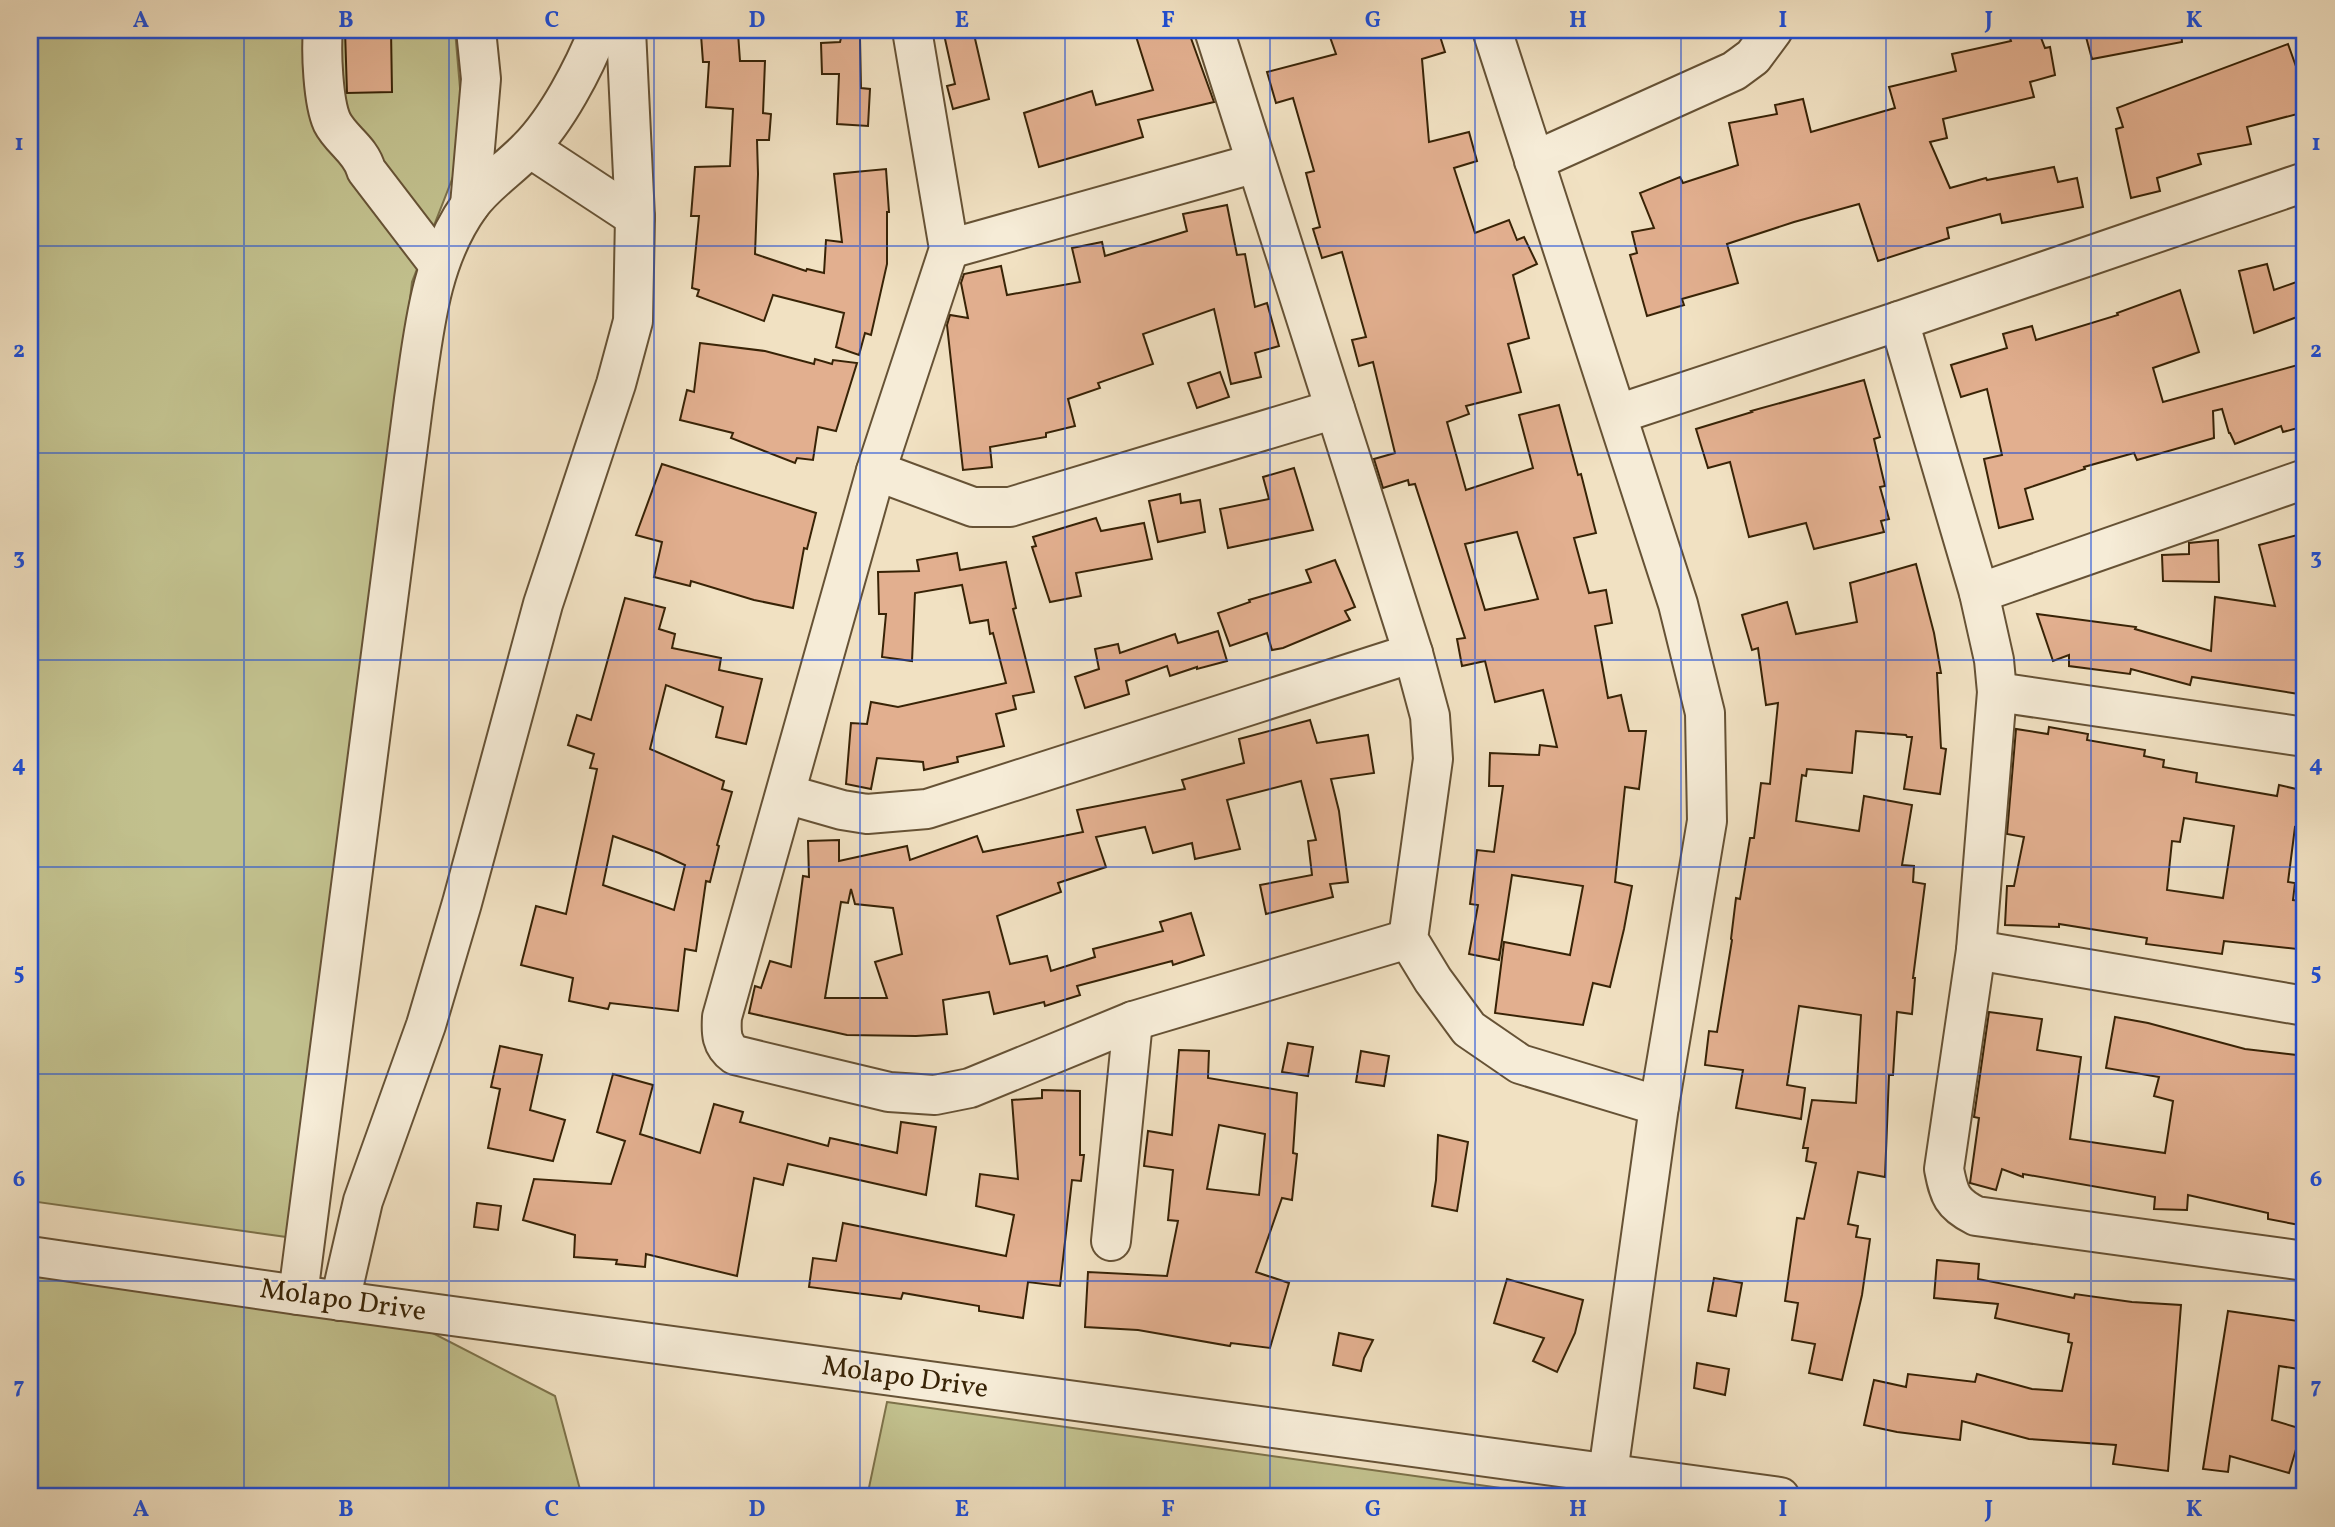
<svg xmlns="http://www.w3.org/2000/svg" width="2335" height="1527" font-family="Vollkorn,serif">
<rect width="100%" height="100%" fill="#f1e1c2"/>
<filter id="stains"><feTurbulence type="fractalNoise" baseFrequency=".00286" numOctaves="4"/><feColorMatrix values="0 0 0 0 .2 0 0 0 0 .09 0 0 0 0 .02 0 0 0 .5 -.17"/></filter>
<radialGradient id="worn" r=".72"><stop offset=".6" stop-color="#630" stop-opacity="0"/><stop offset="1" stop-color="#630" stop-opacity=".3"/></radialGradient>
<!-- green -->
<g fill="#c2c18e" stroke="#7d724a" stroke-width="2">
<path d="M 30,30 L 455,30 L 465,146 L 412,282 L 301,1239 L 30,1201 Z"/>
<path d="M 30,1273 L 423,1328 L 555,1396 L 582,1497 L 30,1497 Z"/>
<path d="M 887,1402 L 1565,1497 L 867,1497 Z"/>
</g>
<!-- building -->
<g fill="#e2af8f" stroke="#382306" stroke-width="2" fill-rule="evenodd">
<path d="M 345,30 L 391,30 L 392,92 L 347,93 Z"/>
<path d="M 943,30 L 973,30 L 989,99 L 953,109 L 947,86 L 955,84 Z"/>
<path d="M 1134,30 L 1188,30 L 1214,102 L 1138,120 L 1143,137 L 1039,167 L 1024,113 L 1092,91 L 1096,105 L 1153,90 Z"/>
<path d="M 1350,30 L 1438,30 L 1445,52 L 1422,59 L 1429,142 L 1469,132 L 1477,161 L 1454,168 L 1475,233 L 1509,220 L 1517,240 L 1524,237 L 1537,264 L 1513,275 L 1529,338 L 1508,344 L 1521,392 L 1466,406 L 1469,414 L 1447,422 L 1466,490 L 1533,468 L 1519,415 L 1559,405 L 1578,475 L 1581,474 L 1596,533 L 1574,538 L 1589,593 L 1606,590 L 1612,623 L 1595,626 L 1608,698 L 1621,695 L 1629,731 L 1646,731 L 1639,789 L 1625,787 L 1615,882 L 1632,886 L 1624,929 L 1610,987 L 1593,983 L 1583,1025 L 1495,1013 L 1504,942 L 1570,955 L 1583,886 L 1512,875 L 1499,960 L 1469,954 L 1478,905 L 1470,904 L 1477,850 L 1494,852 L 1503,786 L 1489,786 L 1490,753 L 1539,755 L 1540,745 L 1557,747 L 1543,690 L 1495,702 L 1485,661 L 1462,666 L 1457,639 L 1465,638 L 1415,484 L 1409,485 L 1408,480 L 1383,488 L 1374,459 L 1395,453 L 1373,362 L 1359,366 L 1352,340 L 1366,337 L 1342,252 L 1322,258 L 1313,229 L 1320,227 L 1306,173 L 1314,171 L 1293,98 L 1276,103 L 1267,72 L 1336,54 L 1330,37 ZM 1517,532 L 1538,599 L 1485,610 L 1465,544 Z"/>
<path d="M 2023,30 L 2038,30 L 2045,48 L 2050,47 L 2055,75 L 2030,82 L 2034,97 L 1943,119 L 1947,138 L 1930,142 L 1950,188 L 1986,178 L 1987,180 L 2054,167 L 2058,182 L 2077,178 L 2083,207 L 2002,223 L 2000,214 L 1947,228 L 1949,238 L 1878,261 L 1859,204 L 1794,222 L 1727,244 L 1738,283 L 1682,299 L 1684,305 L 1647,316 L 1630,255 L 1637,253 L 1632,232 L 1654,228 L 1640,193 L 1680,177 L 1683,183 L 1738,165 L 1729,123 L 1777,114 L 1775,105 L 1803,99 L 1811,132 L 1895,108 L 1889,87 L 1956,71 L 1952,54 L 2011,41 L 2009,35 Z"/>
<path d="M 2111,30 L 2181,30 L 2182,42 L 2092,59 L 2086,37 Z"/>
<path d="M 738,33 L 740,61 L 765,61 L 763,113 L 771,114 L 769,140 L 757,140 L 758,174 L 755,254 L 806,271 L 807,269 L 824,273 L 826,240 L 842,242 L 834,174 L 886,169 L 889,212 L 887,212 L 887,264 L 871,335 L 865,333 L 859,355 L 836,347 L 844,313 L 773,295 L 764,321 L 697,296 L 699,290 L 692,288 L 699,216 L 691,216 L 695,167 L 730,166 L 733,109 L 706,107 L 709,62 L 703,62 L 701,35 Z"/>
<path d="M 841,38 L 860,38 L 861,88 L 870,89 L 868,126 L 837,124 L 839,74 L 822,74 L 821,43 L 840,42 Z"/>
<path d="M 2288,44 L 2298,72 L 2305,71 L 2305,112 L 2247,127 L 2251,144 L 2198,154 L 2201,164 L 2157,178 L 2160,191 L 2131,198 L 2116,129 L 2123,127 L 2117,108 Z"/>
<path d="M 1227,205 L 1237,255 L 1245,254 L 1255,307 L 1267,303 L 1279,346 L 1255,353 L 1261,377 L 1231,384 L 1214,309 L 1143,334 L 1153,364 L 1098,383 L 1100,388 L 1068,399 L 1075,426 L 1046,433 L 1046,437 L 990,447 L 992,467 L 963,470 L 947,325 L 950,315 L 968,318 L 961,283 L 964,274 L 1001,266 L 1007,295 L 1080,282 L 1072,248 L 1102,242 L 1105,256 L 1187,231 L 1183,214 Z"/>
<path d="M 2267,264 L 2274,290 L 2305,279 L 2305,314 L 2254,333 L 2239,271 Z"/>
<path d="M 2180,290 L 2199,352 L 2153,368 L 2163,402 L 2305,363 L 2305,426 L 2283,432 L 2281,426 L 2235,444 L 2230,433 L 2229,433 L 2222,409 L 2213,411 L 2214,438 L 2137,460 L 2134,453 L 2084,467 L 2085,469 L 2025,489 L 2033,519 L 1999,528 L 1984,459 L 2002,455 L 1987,389 L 1961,397 L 1951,365 L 2007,348 L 2003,334 L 2032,326 L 2036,340 L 2118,315 L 2117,313 Z"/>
<path d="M 700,343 L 765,351 L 814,364 L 815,359 L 832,364 L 833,360 L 857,363 L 836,431 L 818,427 L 813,460 L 797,458 L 795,463 L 731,438 L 733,433 L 680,420 L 687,390 L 694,392 Z"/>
<path d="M 1220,372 L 1229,397 L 1197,408 L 1188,383 Z"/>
<path d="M 1864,380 L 1880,437 L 1874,439 L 1885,486 L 1880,487 L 1889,519 L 1881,521 L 1884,532 L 1814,549 L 1806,523 L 1749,537 L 1730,462 L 1708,468 L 1696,429 L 1752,412 L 1751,411 Z"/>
<path d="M 662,464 L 816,513 L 807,549 L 804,548 L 793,608 L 754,600 L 691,581 L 690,586 L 654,577 L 662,542 L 636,535 Z"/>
<path d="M 1294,468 L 1313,530 L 1228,548 L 1220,509 L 1269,499 L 1263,477 Z"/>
<path d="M 1180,494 L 1181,503 L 1200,500 L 1205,532 L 1158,542 L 1149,501 Z"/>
<path d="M 1096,518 L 1101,531 L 1144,523 L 1152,559 L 1076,573 L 1081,596 L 1050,602 L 1032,547 L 1036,546 L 1033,537 Z"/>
<path d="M 2305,533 L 2305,695 L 2192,677 L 2190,685 L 2131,669 L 2130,674 L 2069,666 L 2069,655 L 2053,661 L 2037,614 L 2136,627 L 2135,629 L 2211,651 L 2215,597 L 2275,606 L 2259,545 Z"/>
<path d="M 2218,540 L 2219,582 L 2163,581 L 2162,555 L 2189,554 L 2189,543 Z"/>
<path d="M 957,553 L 960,570 L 1006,562 L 1016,608 L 1013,609 L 1034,692 L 1013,696 L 1016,709 L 996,714 L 1004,746 L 957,757 L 958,762 L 924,770 L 923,762 L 877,758 L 871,789 L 846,784 L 851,723 L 867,724 L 871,702 L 898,707 L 1006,683 L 993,633 L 990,634 L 988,620 L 970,623 L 962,585 L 915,593 L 912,661 L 882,657 L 886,614 L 879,614 L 878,572 L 919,571 L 917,560 Z"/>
<path d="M 1335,560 L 1355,607 L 1345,611 L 1350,620 L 1283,648 L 1272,650 L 1267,633 L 1230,646 L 1218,613 L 1250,602 L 1249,600 L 1311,582 L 1306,570 Z"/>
<path d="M 1916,564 L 1934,633 L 1941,673 L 1937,673 L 1941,748 L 1946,749 L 1940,794 L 1904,789 L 1912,737 L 1907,737 L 1906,735 L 1856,731 L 1852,773 L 1807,769 L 1806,776 L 1802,775 L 1796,821 L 1859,831 L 1864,796 L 1912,805 L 1902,865 L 1914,866 L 1913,882 L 1925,884 L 1913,978 L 1915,978 L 1912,1014 L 1897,1012 L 1893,1075 L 1889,1075 L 1885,1177 L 1858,1172 L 1848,1224 L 1858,1226 L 1856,1237 L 1870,1239 L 1862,1295 L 1842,1380 L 1809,1373 L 1815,1344 L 1792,1340 L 1798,1303 L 1785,1301 L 1797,1218 L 1804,1219 L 1816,1163 L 1806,1161 L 1808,1148 L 1803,1148 L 1812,1100 L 1856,1103 L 1861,1015 L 1799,1006 L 1787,1085 L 1805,1088 L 1801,1119 L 1736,1108 L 1743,1070 L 1705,1065 L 1709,1031 L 1717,1032 L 1732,940 L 1731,939 L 1736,898 L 1740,899 L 1750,838 L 1754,838 L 1761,783 L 1770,784 L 1778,703 L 1766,705 L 1758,648 L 1752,650 L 1742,615 L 1787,602 L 1796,634 L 1857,622 L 1850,583 Z"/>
<path d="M 625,598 L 665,608 L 659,629 L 675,634 L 672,648 L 721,658 L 719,670 L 762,679 L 746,744 L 716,737 L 723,707 L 666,685 L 650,749 L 724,781 L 722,789 L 732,792 L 717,845 L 719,846 L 710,882 L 706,881 L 696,951 L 685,949 L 678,1011 L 610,1003 L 608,1009 L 569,1001 L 573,978 L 521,965 L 536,906 L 566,914 L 597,769 L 590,768 L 594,754 L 568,745 L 577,715 L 591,720 ZM 613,836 L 659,853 L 685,865 L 674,910 L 603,885 Z"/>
<path d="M 1218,631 L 1227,661 L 1197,669 L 1197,667 L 1170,676 L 1167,666 L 1126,681 L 1129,694 L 1085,708 L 1075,677 L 1099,669 L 1095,649 L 1118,644 L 1120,653 L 1175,634 L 1178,643 Z"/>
<path d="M 1310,720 L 1317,743 L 1368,735 L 1374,773 L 1331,779 L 1339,811 L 1348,882 L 1330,884 L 1333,897 L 1266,914 L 1260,885 L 1312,875 L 1308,841 L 1316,840 L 1301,781 L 1227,800 L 1240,849 L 1195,859 L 1192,843 L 1153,853 L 1145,827 L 1096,837 L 1106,867 L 1058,883 L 1061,892 L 997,916 L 1010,964 L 1047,956 L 1051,971 L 1095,957 L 1093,949 L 1163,931 L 1160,922 L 1191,913 L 1204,955 L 1173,965 L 1172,961 L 1077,986 L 1080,995 L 1045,1006 L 1044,1002 L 994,1014 L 989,992 L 943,1000 L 947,1034 L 916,1036 L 847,1035 L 749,1013 L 755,986 L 761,988 L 770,961 L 791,967 L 803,876 L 809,877 L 808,841 L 839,840 L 839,861 L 907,846 L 910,860 L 977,836 L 983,852 L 1083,832 L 1077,810 L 1185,789 L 1182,780 L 1244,763 L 1239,739 ZM 851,889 L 855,904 L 893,908 L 902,954 L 875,962 L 887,998 L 825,998 L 841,902 L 848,903 Z"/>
<path d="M 2049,727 L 2088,734 L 2087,740 L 2145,750 L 2144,756 L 2164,760 L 2163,767 L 2197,773 L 2196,782 L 2277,796 L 2279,785 L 2305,791 L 2305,829 L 2295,827 L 2288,882 L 2295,883 L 2293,900 L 2302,901 L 2297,949 L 2224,941 L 2222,954 L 2146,944 L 2147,938 L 2059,924 L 2059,927 L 2005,925 L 2007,886 L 2014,886 L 2024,837 L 2007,834 L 2016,729 L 2048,734 ZM 2184,818 L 2234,826 L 2223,898 L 2167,890 L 2172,841 L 2180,842 Z"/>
<path d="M 1989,1012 L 2042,1019 L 2037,1050 L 2081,1057 L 2070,1139 L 2165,1153 L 2173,1101 L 2154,1096 L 2159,1077 L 2106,1068 L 2115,1017 L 2148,1023 L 2245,1049 L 2305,1056 L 2305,1226 L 2268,1219 L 2268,1213 L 2188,1195 L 2187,1210 L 2154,1209 L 2155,1197 L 2023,1174 L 2023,1177 L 2002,1169 L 1996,1190 L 1970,1183 L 1979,1118 L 1974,1117 Z"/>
<path d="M 1288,1043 L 1313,1047 L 1308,1076 L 1282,1072 Z"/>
<path d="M 500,1046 L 542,1055 L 530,1110 L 565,1120 L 553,1161 L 488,1148 L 500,1089 L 491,1087 Z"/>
<path d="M 1179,1050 L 1209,1051 L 1208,1078 L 1297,1093 L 1293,1153 L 1297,1154 L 1292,1200 L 1282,1198 L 1256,1272 L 1289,1283 L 1270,1348 L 1231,1343 L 1230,1346 L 1138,1330 L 1085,1327 L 1088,1272 L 1167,1276 L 1178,1221 L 1168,1220 L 1173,1170 L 1144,1166 L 1148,1131 L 1172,1135 ZM 1219,1125 L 1265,1134 L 1259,1195 L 1207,1189 Z"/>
<path d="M 1361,1051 L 1389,1056 L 1384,1086 L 1356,1082 Z"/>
<path d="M 613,1074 L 653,1085 L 640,1134 L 700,1153 L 714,1104 L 743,1112 L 740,1122 L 828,1146 L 830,1138 L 897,1153 L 901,1122 L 936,1127 L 926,1195 L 788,1164 L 783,1185 L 754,1178 L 737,1276 L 646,1254 L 645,1267 L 616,1264 L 617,1260 L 574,1257 L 575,1235 L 523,1220 L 534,1179 L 611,1184 L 625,1141 L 597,1132 Z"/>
<path d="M 1042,1090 L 1080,1091 L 1080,1155 L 1084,1155 L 1081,1181 L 1072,1180 L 1060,1286 L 1028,1282 L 1023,1318 L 979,1311 L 979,1306 L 903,1293 L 901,1299 L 809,1287 L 813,1258 L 836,1261 L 843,1223 L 1006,1256 L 1014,1215 L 976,1206 L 980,1174 L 1018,1179 L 1012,1100 L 1042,1098 Z"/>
<path d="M 1438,1135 L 1468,1142 L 1457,1211 L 1432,1206 L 1436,1180 Z"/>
<path d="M 477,1203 L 501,1206 L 498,1230 L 474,1227 Z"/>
<path d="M 1937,1260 L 1979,1264 L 1978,1279 L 2074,1298 L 2075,1294 L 2132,1302 L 2181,1305 L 2168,1471 L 2113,1464 L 2116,1445 L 2029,1439 L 1962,1421 L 1960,1440 L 1897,1432 L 1864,1425 L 1874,1380 L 1906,1387 L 1908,1374 L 1975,1382 L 1977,1374 L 2032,1389 L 2062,1391 L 2072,1343 L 2068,1342 L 2069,1334 L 1995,1318 L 1998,1304 L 1934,1298 Z"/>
<path d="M 1714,1278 L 1742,1283 L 1736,1316 L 1708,1311 Z"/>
<path d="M 1507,1279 L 1583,1300 L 1575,1333 L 1557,1372 L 1533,1361 L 1544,1338 L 1494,1323 Z"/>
<path d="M 2228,1311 L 2305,1322 L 2305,1370 L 2279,1366 L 2272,1420 L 2302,1429 L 2289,1473 L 2230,1456 L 2228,1472 L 2203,1469 Z"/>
<path d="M 1339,1333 L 1373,1340 L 1364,1358 L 1361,1371 L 1333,1365 Z"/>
<path d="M 1697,1363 L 1729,1369 L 1725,1395 L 1694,1388 Z"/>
</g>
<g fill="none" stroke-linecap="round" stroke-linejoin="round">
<defs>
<g id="minor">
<path d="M 323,30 C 321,51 323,102 332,122 C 341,140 361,150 366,170 L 438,264"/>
<path d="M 912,30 L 949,249 L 876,471 L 722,1017 C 721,1033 721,1045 735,1055 L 889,1092 L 935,1095 L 970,1088 L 1133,1021 L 1408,939"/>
<path d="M 1214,30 L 1413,653 L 1430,716 L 1433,759 L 1408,939 L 1433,980 L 1469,1029 L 1520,1064 L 1659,1106"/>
<path d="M 1492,30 L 1678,604 L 1705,713 L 1707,821 L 1659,1106 L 1608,1473"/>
<path d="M 530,148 L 635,217"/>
<path d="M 1534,161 L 1734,71 L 1753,57 L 1773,30"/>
<path d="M 470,205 L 481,79 L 476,30"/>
<path d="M 949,249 L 1256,163"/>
<path d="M 1899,321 L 1979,593 L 1994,660 L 1997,692 L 1976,950 L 1944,1169 C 1949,1195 1952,1204 1976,1216 L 2305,1261"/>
<path d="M 1618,414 L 1899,321 L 2305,182"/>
<path d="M 876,471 L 973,507 L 1010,507 L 1335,409"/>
<path d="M 1979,593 L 2305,479"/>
<path d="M 1997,692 L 2305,737"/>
<path d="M 786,794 L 842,810 L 867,814 L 927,809 L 1413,653"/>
<path d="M 1976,950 L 2305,1006"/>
<path d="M 1111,1241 L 1133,1021"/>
<path d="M 30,1256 L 298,1295 L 1780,1497"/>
<path d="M 298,1295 L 414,399 C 424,332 429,262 470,205 C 485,184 510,168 528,149 C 557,120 584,68 599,30"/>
<path d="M 340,1301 L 363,1201 L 426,1025 L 462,903 L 543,604 L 616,384 L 633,321 L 635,217 L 626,30"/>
</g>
</defs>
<!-- minor casing -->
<use href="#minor" stroke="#665235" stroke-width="42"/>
<!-- minor -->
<use href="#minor" stroke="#f6ecd7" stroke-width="38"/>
</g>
<!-- grid -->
<path fill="none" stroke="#1d4ed8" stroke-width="2" stroke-opacity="0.55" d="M 244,30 L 244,1497M 449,30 L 449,1497M 654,30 L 654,1497M 860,30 L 860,1497M 1065,30 L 1065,1497M 1270,30 L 1270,1497M 1475,30 L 1475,1497M 1681,30 L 1681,1497M 1886,30 L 1886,1497M 2091,30 L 2091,1497M 30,246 L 2305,246M 30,453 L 2305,453M 30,660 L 2305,660M 30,867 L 2305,867M 30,1074 L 2305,1074M 30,1281 L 2305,1281"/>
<g text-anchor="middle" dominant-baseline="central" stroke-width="5" stroke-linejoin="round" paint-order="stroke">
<!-- street labels -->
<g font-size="28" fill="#382306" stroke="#f6ecd7">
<text transform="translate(343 1301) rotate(8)">Molapo Drive</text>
<text transform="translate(905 1378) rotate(8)">Molapo Drive</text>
</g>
</g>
<!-- margin -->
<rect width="2335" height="1527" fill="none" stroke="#f1e1c2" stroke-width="77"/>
<rect x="38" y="38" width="2258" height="1450" fill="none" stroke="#1d4ed8" stroke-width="2.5"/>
<g font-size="23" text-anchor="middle" font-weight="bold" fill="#1d4ed8">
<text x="141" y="27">A</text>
<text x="346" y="27">B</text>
<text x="552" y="27">C</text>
<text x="757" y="27">D</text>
<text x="962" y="27">E</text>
<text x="1168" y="27">F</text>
<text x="1373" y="27">G</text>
<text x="1578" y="27">H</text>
<text x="1783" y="27">I</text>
<text x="1989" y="27">J</text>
<text x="2194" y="27">K</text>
<text x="19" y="150">1</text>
<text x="2316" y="150">1</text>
<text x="19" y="357">2</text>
<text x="2316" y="357">2</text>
<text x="19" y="564">3</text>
<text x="2316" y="564">3</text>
<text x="19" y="771">4</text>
<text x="2316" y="771">4</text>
<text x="19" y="979">5</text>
<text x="2316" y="979">5</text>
<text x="19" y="1186">6</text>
<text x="2316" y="1186">6</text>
<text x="19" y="1393">7</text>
<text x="2316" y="1393">7</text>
<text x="141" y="1516">A</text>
<text x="346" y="1516">B</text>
<text x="552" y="1516">C</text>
<text x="757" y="1516">D</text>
<text x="962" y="1516">E</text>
<text x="1168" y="1516">F</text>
<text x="1373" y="1516">G</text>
<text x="1578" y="1516">H</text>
<text x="1783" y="1516">I</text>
<text x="1989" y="1516">J</text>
<text x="2194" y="1516">K</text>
</g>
<rect width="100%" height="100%" filter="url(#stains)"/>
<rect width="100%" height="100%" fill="url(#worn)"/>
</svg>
